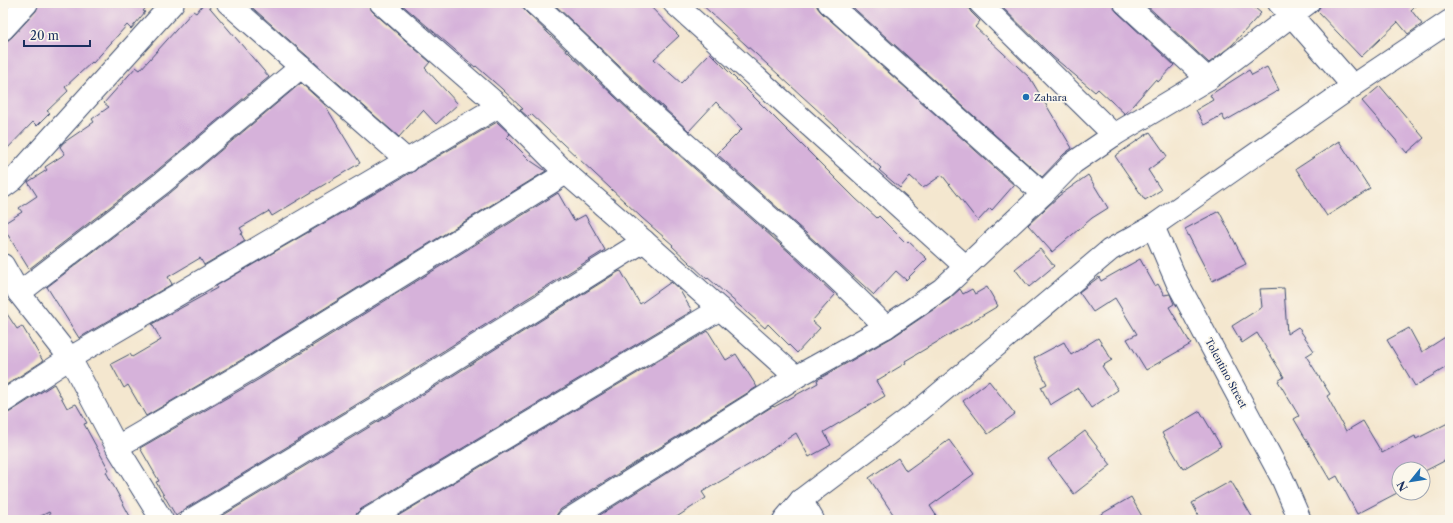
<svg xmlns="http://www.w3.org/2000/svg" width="1453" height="523" font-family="'Libre Caslon Text',serif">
<rect width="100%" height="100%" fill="#fbf7ec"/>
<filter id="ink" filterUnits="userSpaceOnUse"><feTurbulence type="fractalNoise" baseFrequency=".025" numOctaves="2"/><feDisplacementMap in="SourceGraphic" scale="8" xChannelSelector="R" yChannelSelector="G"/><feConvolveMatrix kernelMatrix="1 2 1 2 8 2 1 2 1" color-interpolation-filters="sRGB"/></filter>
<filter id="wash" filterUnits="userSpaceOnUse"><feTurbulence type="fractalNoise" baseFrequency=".012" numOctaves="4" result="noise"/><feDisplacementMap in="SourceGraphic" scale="16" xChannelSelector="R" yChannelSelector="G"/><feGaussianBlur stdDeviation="0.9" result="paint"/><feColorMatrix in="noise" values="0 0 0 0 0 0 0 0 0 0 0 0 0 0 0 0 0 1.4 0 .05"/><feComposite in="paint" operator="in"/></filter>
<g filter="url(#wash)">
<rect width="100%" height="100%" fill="#f4e7cf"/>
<g id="blocks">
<!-- building -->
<g fill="#d6b2da">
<path d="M 39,3 L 150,3 L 143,11 L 145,12 L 131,29 L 127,25 L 93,63 L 92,62 L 65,87 L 68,91 L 47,111 L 50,113 L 37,126 L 33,122 L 3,153 L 3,41 L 7,41 L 12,37 L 36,11 Z"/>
<path d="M 204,3 L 206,3 L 269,77 L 154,173 L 29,269 L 3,227 L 3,224 L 22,212 L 19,208 L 37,196 L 28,182 L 47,170 L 45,167 L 65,154 L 60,147 L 63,143 L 94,122 L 92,119 L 109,107 L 104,103 L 136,67 L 140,70 L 193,11 L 196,13 Z"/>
<path d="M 247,3 L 369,3 L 369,7 L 373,12 L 430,62 L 425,68 L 458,104 L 436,124 L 423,110 L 399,137 Z"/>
<path d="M 400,3 L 522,3 L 522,7 L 526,12 L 635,116 L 789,252 L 835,295 L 812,321 L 820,328 L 797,353 L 768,324 L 765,328 L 708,278 L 707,279 L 672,246 L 673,245 L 642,218 L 531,114 L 528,117 L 520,110 L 523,109 L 502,89 L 476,66 L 475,67 Z"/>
<path d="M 553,3 L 647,3 L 679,36 L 654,59 L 681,83 L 710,53 L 856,199 L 877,218 L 879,216 L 906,243 L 908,241 L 927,259 L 906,280 L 896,271 L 874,295 L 806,233 L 717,154 L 742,129 L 716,102 L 689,131 L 639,85 Z"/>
<path d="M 700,3 L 817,3 L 817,7 L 821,12 L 1014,185 L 992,210 L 990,208 L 978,221 L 942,175 L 923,188 L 910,176 L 900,188 L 879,170 L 881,168 Z"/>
<path d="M 848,3 L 968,3 L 968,7 L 971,12 L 980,21 L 975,27 L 1030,78 L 1072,148 L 1064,154 L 1042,177 Z"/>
<path d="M 998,3 L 1113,3 L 1113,7 L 1117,12 L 1174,65 L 1158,82 L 1156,79 L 1125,114 L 1098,89 L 1095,92 L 1052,56 Z"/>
<path d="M 1144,3 L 1249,3 L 1261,13 L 1232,45 L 1209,63 Z"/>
<path d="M 1320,3 L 1418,3 L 1411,10 L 1422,24 L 1408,34 L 1398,22 L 1361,57 L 1317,11 L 1320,7 Z"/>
<path d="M 1267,67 L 1279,90 L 1225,121 L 1222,115 L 1204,125 L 1196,110 L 1213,100 L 1210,95 L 1249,70 L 1252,75 Z"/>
<path d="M 301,83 L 325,105 L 360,163 L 272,216 L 269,211 L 240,228 L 243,233 L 241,234 L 245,241 L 204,265 L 200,258 L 168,277 L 172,284 L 79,338 L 47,287 L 170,193 Z"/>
<path d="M 1380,86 L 1424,138 L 1407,153 L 1362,101 Z"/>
<path d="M 497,122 L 510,134 L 507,137 L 531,161 L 546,171 L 248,356 L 146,416 L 128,385 L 124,388 L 111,364 L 130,354 L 132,357 L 161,340 L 152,324 L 217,288 L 216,286 L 410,173 L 412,173 L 418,168 Z"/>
<path d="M 1150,132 L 1167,156 L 1148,170 L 1161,190 L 1145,200 L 1115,156 Z"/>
<path d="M 1339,141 L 1370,189 L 1327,216 L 1296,169 Z"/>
<path d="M 1088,175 L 1108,208 L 1092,218 L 1052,252 L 1028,225 L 1060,195 Z"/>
<path d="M 558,193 L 574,221 L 585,215 L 605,250 L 400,378 L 185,509 L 176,516 L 156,482 L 159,481 L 140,448 L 261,378 Z"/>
<path d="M 1219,211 L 1246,264 L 1212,281 L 1185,229 Z"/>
<path d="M 1040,249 L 1054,266 L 1029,287 L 1015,269 Z"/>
<path d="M 1140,259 L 1155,286 L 1158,284 L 1164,295 L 1170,294 L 1174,304 L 1169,307 L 1191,344 L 1146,370 L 1127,339 L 1137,334 L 1115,298 L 1093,312 L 1079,292 L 1099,277 L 1101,281 Z"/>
<path d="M 621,271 L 640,304 L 671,282 L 679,289 L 692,311 L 361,509 L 356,514 L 355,520 L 217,520 L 217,519 L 414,400 L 618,272 Z"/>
<path d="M 987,287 L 998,306 L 905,361 L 906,363 L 876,381 L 885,396 L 824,432 L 831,445 L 809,457 L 796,433 L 750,464 L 702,492 L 706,498 L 672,520 L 592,520 L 773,406 L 774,407 L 818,383 L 817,380 L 893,337 L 949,299 L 960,289 L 963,294 L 972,289 L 975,294 Z"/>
<path d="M 1284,288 L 1287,334 L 1298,327 L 1314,351 L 1306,356 L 1330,394 L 1327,396 L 1346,431 L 1363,421 L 1382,453 L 1415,436 L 1416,439 L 1450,422 L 1450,458 L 1423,472 L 1423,469 L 1399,469 L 1399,484 L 1394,487 L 1397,493 L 1357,514 L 1337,476 L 1330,480 L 1294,419 L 1299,416 L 1278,381 L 1284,377 L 1257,333 L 1242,343 L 1232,326 L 1262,307 L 1260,289 Z"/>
<path d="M 3,308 L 17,329 L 22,326 L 43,361 L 3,387 Z"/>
<path d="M 1409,328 L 1422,352 L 1450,334 L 1450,365 L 1415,386 L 1387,340 Z"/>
<path d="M 708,331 L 726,360 L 736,354 L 757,387 L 561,509 L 557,514 L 556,520 L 391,520 Z"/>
<path d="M 1098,338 L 1112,360 L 1102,366 L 1118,390 L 1091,408 L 1078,388 L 1050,405 L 1041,387 L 1047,384 L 1034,358 L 1064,342 L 1071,355 Z"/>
<path d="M 989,381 L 1015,414 L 988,434 L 963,401 Z"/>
<path d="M 54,384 L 67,408 L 76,404 L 87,423 L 84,424 L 109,470 L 106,472 L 132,520 L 53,520 L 49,512 L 33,520 L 3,520 L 3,414 L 10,412 Z"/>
<path d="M 1200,411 L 1221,446 L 1183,469 L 1162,433 Z"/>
<path d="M 1085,431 L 1111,465 L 1074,494 L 1048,459 Z"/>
<path d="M 949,440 L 974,474 L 930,506 L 939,520 L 897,520 L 869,478 L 898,458 L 906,471 Z"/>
<path d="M 1231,481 L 1254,520 L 1201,520 L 1192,503 Z"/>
<path d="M 1131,497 L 1144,520 L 1091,520 Z"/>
</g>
</g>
</g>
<g filter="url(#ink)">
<use href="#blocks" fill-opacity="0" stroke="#3c4b6f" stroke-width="1"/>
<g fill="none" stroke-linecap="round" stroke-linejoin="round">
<defs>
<g id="minor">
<path d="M 228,3 L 408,161"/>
<path d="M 381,3 L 499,106 L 566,173 L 644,241 L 796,377"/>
<path d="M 534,3 C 572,36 607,73 644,107 C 725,180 810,249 886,327"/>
<path d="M 674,3 L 965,266"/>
<path d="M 829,3 L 1043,194"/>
<path d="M 980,3 L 1114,135"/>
<path d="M 1125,3 L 1208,79"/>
<path d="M 1279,3 L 1292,16 L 1353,86"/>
<path d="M 3,29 L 27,3"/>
<path d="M 3,187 L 14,179 L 173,3"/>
<path d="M 1153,226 L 1177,282 L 1282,478 L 1300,520"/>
<path d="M 3,265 L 19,293 L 70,358 L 117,447 L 162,520"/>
<path d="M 19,293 L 162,183 L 301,67"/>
<path d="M 3,402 L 70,358 L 499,106"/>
<path d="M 117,447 L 254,367 L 566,173"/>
<path d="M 801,500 L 813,520"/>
<path d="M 191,520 L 407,389 L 644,241"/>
<path d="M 367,520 L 720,309"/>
<path d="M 568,520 L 796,377 L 886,327 L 942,289 L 1043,194 L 1073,163 L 1114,135 L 1208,79 L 1308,3"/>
<path d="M 784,520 L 801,500 L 919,411 L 1110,250 L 1153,226 L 1353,86 L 1450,21"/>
</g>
</defs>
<!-- minor casing -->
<use href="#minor" stroke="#3c4b6f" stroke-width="24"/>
<!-- minor -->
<use href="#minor" stroke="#fff" stroke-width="22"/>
</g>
</g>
<!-- markers -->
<circle fill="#1f6fb2" stroke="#fbf7ec" stroke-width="1.5" cx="1026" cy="97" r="4"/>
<g text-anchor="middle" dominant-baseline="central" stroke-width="3.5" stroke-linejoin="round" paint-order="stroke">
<!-- poi labels -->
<g font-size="10" fill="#1b2f5e" stroke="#fbf7ec" text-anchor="start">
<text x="1034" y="97">Zahara</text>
</g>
<!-- street labels -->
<g font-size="10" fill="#1b2f5e" stroke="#fbf7ec">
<text transform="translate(1226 373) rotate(62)">Tolentino Street</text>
</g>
</g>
<!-- margin -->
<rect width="1453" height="523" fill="none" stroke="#fbf7ec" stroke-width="16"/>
<!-- north arrow -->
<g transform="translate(1411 481) rotate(240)"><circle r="19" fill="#fbf7ec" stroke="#a1a7b3"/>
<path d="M0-3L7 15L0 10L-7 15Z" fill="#1f6fb2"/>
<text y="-6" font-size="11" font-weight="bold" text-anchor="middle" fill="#1b2f5e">N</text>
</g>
<!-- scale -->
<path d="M24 40v6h66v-6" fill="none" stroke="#1b2f5e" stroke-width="2"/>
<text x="30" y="40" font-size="12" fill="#1b2f5e" stroke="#fbf7ec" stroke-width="3" paint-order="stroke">20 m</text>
</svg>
